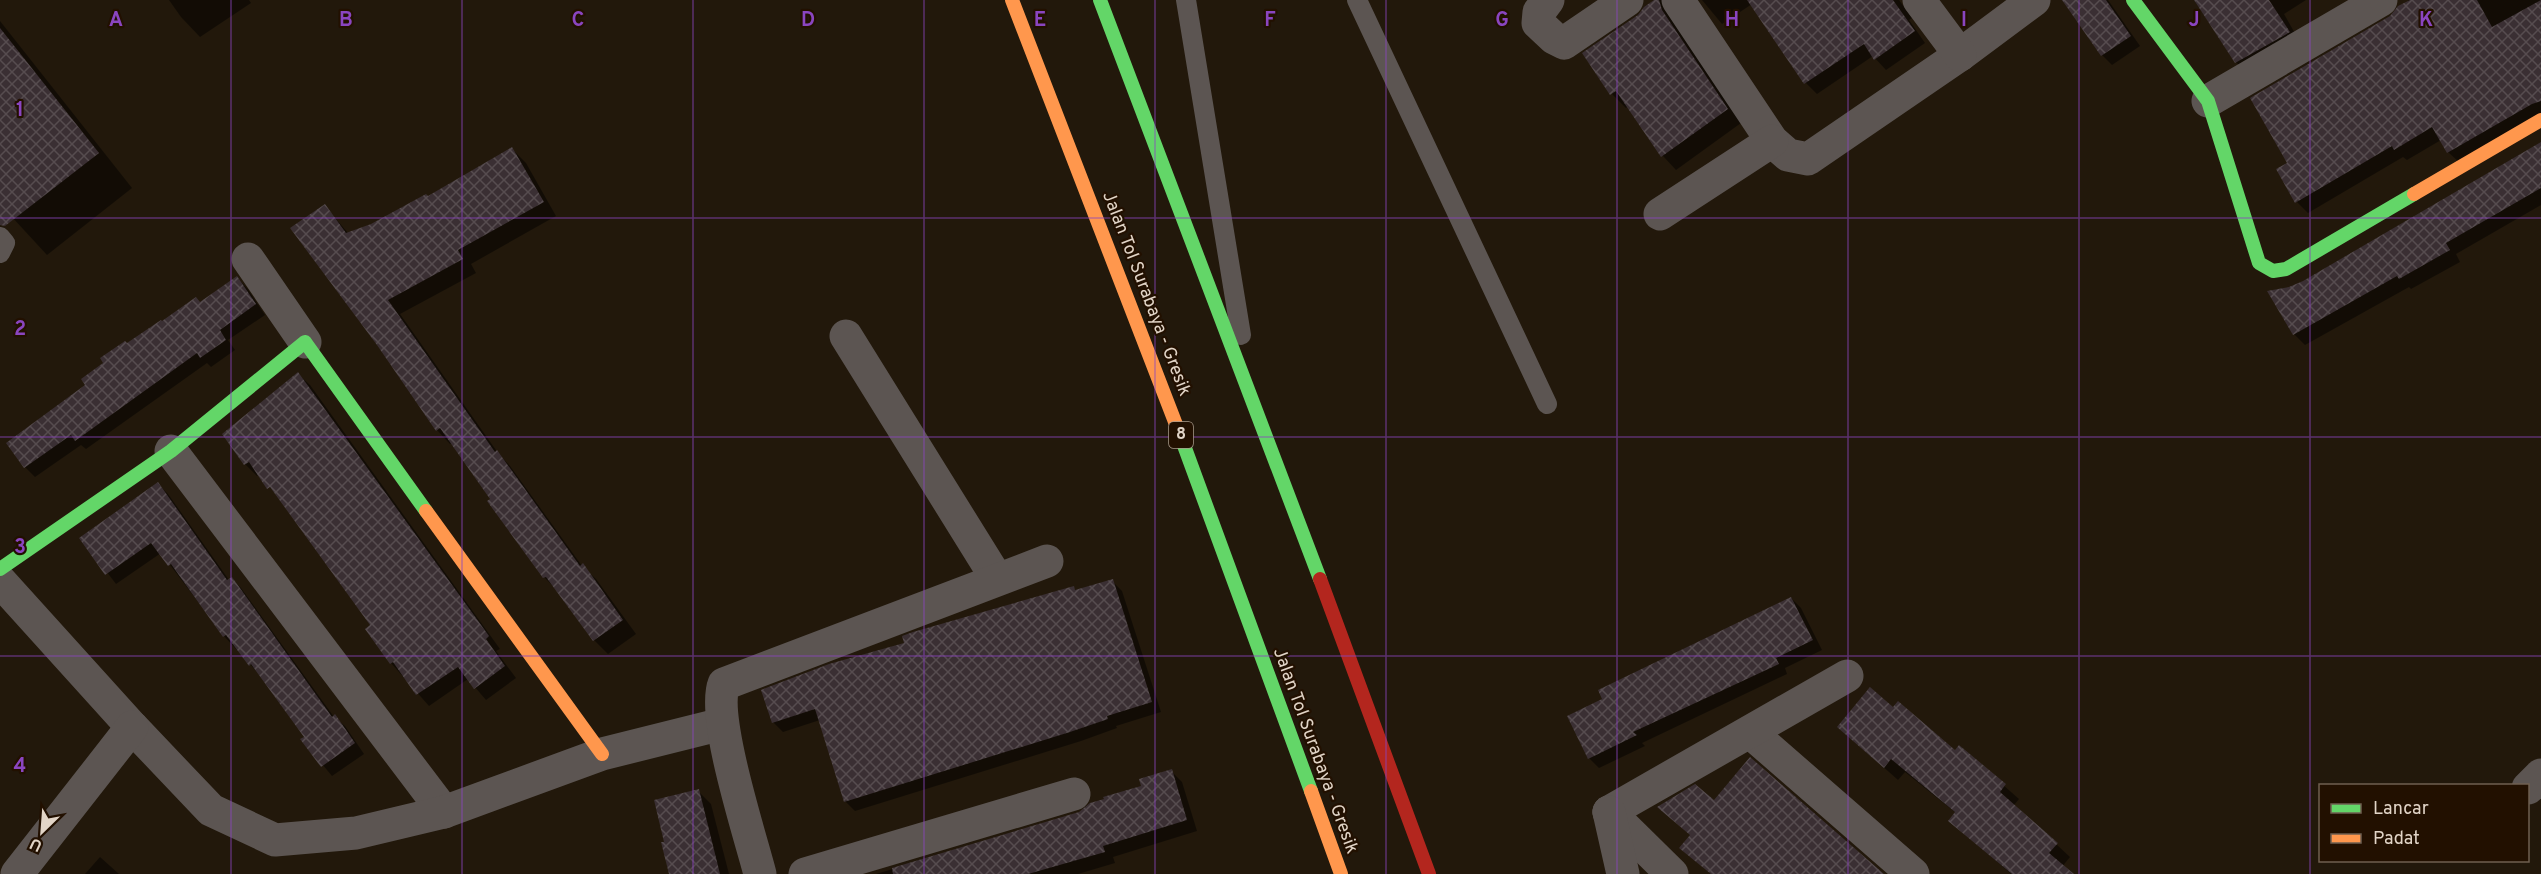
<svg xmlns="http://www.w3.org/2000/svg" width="2541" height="874" font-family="Overpass,sans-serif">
<defs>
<pattern id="building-cross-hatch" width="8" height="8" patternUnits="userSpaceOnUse" patternTransform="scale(1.5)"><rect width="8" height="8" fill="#3a2f33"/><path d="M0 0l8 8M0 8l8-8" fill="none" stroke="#564c4f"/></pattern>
</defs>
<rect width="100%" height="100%" fill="#22180b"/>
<!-- shadow -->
<g fill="#0007">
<path d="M 169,0 L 249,0 L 251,3 L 200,37 L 181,17 Z"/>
<path d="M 1656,0 L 1663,0 L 1741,123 L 1676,170 L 1663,156 L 1628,106 L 1626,108 L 1612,94 L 1584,54 L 1639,17 Z"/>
<path d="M 1702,0 L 1899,0 L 1912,18 L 1909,20 L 1925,43 L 1886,70 L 1873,56 L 1817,94 L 1806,83 L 1752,4 L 1722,24 Z"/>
<path d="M 2083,0 L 2108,0 L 2140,46 L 2112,65 L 2102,55 Z"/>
<path d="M 2194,0 L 2306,0 L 2284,14 L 2301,44 L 2249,75 L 2236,62 Z"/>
<path d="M 2408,0 L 2541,0 L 2541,116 L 2460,163 L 2448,152 L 2441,140 L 2407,160 L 2403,157 L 2308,213 L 2297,202 L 2278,170 L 2289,164 L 2391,17 L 2409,2 Z"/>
<path d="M 0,21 L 132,188 L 47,255 L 0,204 Z"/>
<path d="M 2541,143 L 2541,205 L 2456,254 L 2460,262 L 2411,289 L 2409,287 L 2305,345 L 2294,334 L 2290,289 Z"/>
<path d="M 512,149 L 526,163 L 556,216 L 471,264 L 476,273 L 400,314 L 498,453 L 510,466 L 582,566 L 596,579 L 636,634 L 608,654 L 594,640 L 559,592 L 544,577 L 452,443 L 450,444 L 437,430 L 378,344 L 325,206 L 348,233 L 371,226 L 428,198 Z"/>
<path d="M 237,278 L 247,288 L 265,315 L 228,340 L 235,350 L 211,367 L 207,363 L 86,449 L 81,445 L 35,477 L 25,467 L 87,385 L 127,345 L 200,303 Z"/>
<path d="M 298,374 L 310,385 L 500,649 L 496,651 L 516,678 L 486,700 L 468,679 L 429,706 L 391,663 L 373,625 L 281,500 L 259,474 L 257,476 L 245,464 Z"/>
<path d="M 158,484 L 168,494 L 229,580 L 231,578 L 241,588 L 334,717 L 345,726 L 364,754 L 332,776 L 302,740 L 306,737 L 260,675 L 224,636 L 161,553 L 116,584 L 81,538 Z"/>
<path d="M 1112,581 L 1122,591 L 1161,712 L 1116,726 L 1117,728 L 1081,741 L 855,811 L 845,801 L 820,720 L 783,732 L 773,722 L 906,644 L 1073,588 L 1077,591 Z"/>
<path d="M 1791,598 L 1801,608 L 1822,650 L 1785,668 L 1787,674 L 1642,743 L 1645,746 L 1599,768 L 1589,758 Z"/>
<path d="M 1893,709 L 1955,752 L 1960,747 L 2019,799 L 2014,805 L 2070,857 L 2056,874 L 2011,874 L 1950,820 L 1956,813 L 1905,772 L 1898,780 L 1853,740 Z"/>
<path d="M 1171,771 L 1182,782 L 1197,831 L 1113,857 L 1115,863 L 1078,874 L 876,874 L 1080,813 L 1106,800 L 1143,787 Z"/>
<path d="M 698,791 L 711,804 L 729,874 L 671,874 L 666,843 Z"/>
<path d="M 100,857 L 119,874 L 85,874 Z"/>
</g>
<!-- building -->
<g fill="url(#building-cross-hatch)">
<path d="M 1654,0 L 1659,0 L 1662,10 L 1728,109 L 1661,157 L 1616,91 L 1610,95 L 1582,53 L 1638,15 L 1644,7 Z"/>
<path d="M 1747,0 L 1893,0 L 1915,31 L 1874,60 L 1864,44 L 1804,84 Z"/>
<path d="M 2062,0 L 2106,0 L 2131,36 L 2101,56 Z"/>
<path d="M 2194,0 L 2269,0 L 2290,32 L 2235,63 Z"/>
<path d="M 2410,0 L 2477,0 L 2492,27 L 2541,0 L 2541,101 L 2532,104 L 2447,153 L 2432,127 L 2394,150 L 2392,146 L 2295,203 L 2276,169 L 2287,163 L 2250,98 L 2390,16 L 2398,6 Z"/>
<path d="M 0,28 L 99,153 L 5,226 L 0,225 Z"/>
<path d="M 2541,142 L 2541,188 L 2446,243 L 2450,250 L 2399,279 L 2397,276 L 2293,335 L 2267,291 L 2289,287 L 2303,281 Z"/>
<path d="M 512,147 L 544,202 L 458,250 L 463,259 L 388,300 L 495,452 L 497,450 L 580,566 L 583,563 L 623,620 L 593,641 L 546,577 L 543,578 L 487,501 L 490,499 L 440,428 L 436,431 L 377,345 L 290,228 L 325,204 L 346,233 L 371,224 L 426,194 L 428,196 Z"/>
<path d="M 237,276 L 256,304 L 220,330 L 226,340 L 200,358 L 197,353 L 75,441 L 71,435 L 24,468 L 6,443 L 85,385 L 81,379 L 103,363 L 100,358 L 125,341 L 127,343 L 161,320 L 162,321 L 196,297 L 200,302 Z"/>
<path d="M 298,372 L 489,636 L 486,639 L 505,666 L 474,689 L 458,667 L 416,695 L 393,662 L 390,664 L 365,629 L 370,625 L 270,487 L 267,489 L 249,462 L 244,465 L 222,434 Z"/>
<path d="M 158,482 L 227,580 L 232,577 L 332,717 L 335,714 L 355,743 L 321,767 L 300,739 L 304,737 L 251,664 L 249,666 L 226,635 L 223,637 L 171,564 L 168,566 L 151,543 L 105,575 L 79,538 Z"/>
<path d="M 1113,579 L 1152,702 L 1107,716 L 1108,719 L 1070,732 L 844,802 L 815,709 L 772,723 L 761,690 L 829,664 L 904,643 L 902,636 L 913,632 L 1074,586 L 1075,590 Z"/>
<path d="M 1791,597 L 1813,640 L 1776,658 L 1779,664 L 1633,732 L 1637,735 L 1588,759 L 1567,716 L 1602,699 L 1598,690 Z"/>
<path d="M 1870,687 L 1893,707 L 1898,701 L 1955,750 L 1959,745 L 2006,784 L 2000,792 L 2058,843 L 2049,853 L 2074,874 L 2012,874 L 1948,821 L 1955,812 L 1891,759 L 1884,768 L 1837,727 Z"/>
<path d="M 1750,757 L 1884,874 L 1711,874 L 1679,848 L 1690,835 L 1657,807 L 1695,784 L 1714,800 Z"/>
<path d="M 1172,769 L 1187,820 L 1103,846 L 1105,852 L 1028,874 L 893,874 L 892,868 L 1079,812 L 1090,803 L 1104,799 L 1103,797 L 1141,786 L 1139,779 Z"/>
<path d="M 699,789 L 720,874 L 669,874 L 661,842 L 664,842 L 654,800 Z"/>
</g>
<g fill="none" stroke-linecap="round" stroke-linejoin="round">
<!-- lane -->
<g stroke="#5c5552" stroke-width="20">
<path d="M 1186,0 L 1241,335"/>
<path d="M 1357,0 L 1547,404"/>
<path d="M 0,237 L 5,243 L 0,253"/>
</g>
<!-- street -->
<g stroke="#5c5552" stroke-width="33">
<path d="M 1548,0 L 1539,12 L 1538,23 L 1554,38 L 1564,43 L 1627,0"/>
<path d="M 1678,0 L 1772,141 L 1788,155 L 1808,159 L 1960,55 L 2034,0"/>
<path d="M 1919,0 L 1960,55"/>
<path d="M 2208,101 L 2381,0"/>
<path d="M 1660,214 L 1772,141"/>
<path d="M 248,259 L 305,342"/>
<path d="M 846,336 L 997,579"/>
<path d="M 171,451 L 444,812"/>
<path d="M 0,581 L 132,727 L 211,810 L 275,840 L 356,833 L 444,812 L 602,754 L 722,724"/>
<path d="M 1750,732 L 1913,874"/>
<path d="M 2528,788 L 2541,775"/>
<path d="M 1609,812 L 1847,676"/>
<path d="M 1609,812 L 1672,874"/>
<path d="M 1609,812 L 1623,874"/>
<path d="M 17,874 L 132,727"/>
<path d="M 760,874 C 750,835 711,716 724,684 L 1047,561"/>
<path d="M 805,874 L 1074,794"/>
</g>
<!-- fast -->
<g stroke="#63d668" stroke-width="14">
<path d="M 1100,0 L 1320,579"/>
<path d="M 2133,0 L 2208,101 L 2259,263 L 2273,271 L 2286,269 L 2414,194"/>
<path d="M 1182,440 L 1311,791"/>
<path d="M 0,569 L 171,451 L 305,342 L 426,511"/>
</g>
<!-- slow -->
<g stroke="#ff974d" stroke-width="14">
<path d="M 1012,0 L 1182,440"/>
<path d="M 2414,194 L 2541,120"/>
<path d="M 426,511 L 602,754"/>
<path d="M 1311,791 L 1341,874"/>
</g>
<!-- jam -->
<path stroke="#b3261e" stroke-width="14" d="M 1320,579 L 1429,874"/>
</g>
<!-- grid -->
<path fill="none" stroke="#8a45c0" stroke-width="1.5" stroke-opacity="0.55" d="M 231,0 L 231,874M 462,0 L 462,874M 693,0 L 693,874M 924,0 L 924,874M 1155,0 L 1155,874M 1386,0 L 1386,874M 1617,0 L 1617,874M 1848,0 L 1848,874M 2079,0 L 2079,874M 2310,0 L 2310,874M 0,218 L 2541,218M 0,437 L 2541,437M 0,656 L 2541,656"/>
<g text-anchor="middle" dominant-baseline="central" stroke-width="4.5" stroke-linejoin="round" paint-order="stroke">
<!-- shield labels -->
<rect fill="#221000" stroke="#a89a8b" stroke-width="1.5" x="1169" y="422" width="24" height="26" rx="4.5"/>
<g font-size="16" font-weight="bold" fill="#e2d5c7">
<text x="1181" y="435">8</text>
</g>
<!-- street labels -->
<g font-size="18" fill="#e2d5c7" stroke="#221000">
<text transform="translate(1146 294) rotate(69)">Jalan Tol Surabaya - Gresik</text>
<text transform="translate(1315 751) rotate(70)">Jalan Tol Surabaya - Gresik</text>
</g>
</g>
<g font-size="20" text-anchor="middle" font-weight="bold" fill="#8a45c0" stroke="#221000" stroke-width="4.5" stroke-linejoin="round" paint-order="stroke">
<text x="116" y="26">A</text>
<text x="346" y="26">B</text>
<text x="578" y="26">C</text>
<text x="808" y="26">D</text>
<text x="1040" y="26">E</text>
<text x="1270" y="26">F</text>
<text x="1502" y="26">G</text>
<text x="1732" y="26">H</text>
<text x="1964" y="26">I</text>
<text x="2194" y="26">J</text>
<text x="2426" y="26">K</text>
<text x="20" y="116">1</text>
<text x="20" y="335">2</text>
<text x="20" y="553">3</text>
<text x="20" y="772">4</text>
</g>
<!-- legend -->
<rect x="2319" y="784" width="210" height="78" fill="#221000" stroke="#6f5f50" stroke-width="1.5"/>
<rect x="2331" y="804" width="30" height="9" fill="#63d668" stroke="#6f5f50" stroke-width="1.5"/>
<text x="2373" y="814" font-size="18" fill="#e2d5c7">Lancar</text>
<rect x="2331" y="834" width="30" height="9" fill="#ff974d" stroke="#6f5f50" stroke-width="1.5"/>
<text x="2373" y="844" font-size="18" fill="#e2d5c7">Padat</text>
<!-- north arrow -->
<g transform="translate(42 832) rotate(205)" stroke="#221000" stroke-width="4.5" paint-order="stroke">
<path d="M0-4.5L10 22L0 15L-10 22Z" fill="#e2d5c7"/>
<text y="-9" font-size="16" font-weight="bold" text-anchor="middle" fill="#e2d5c7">U</text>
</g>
</svg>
